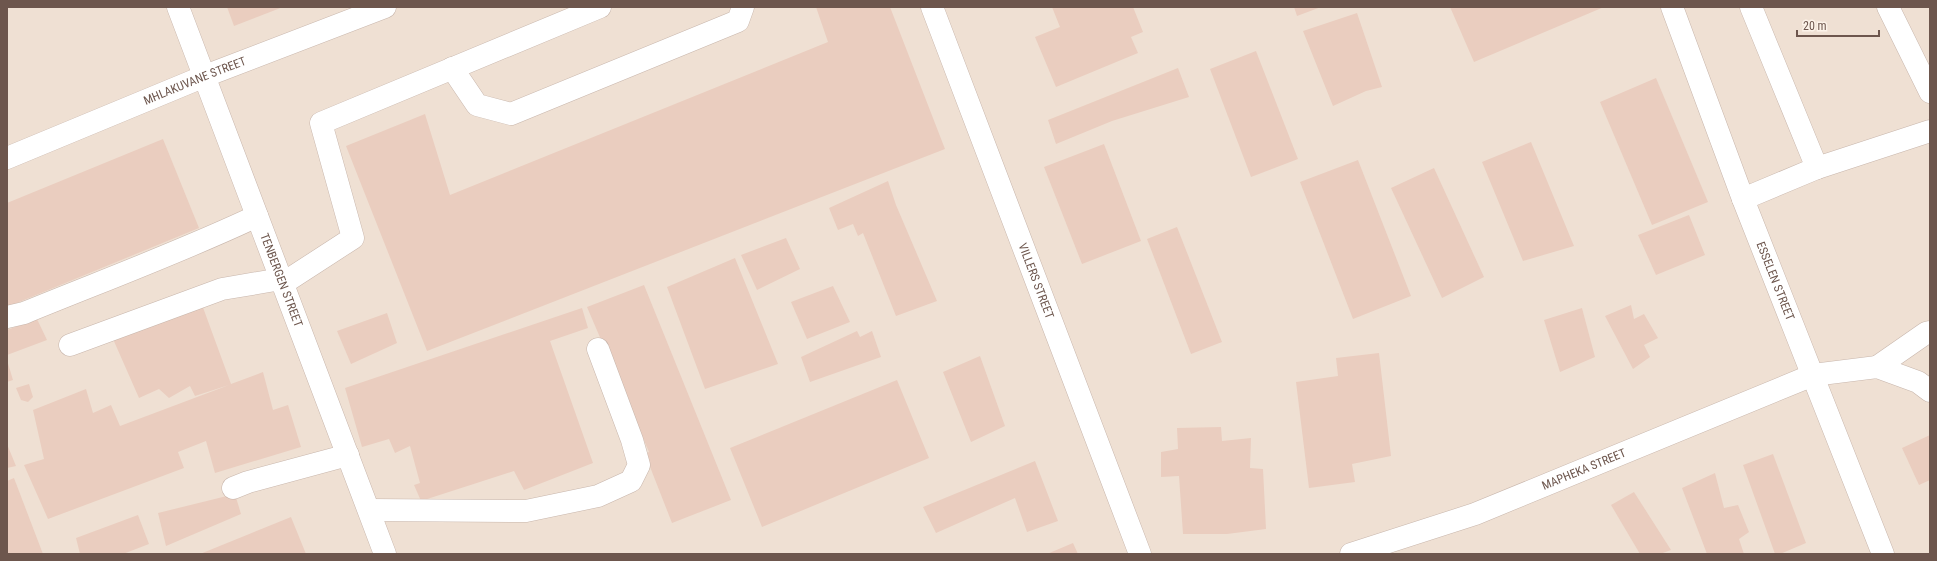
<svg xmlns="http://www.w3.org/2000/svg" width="1937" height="561" font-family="'Roboto Condensed',sans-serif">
<rect width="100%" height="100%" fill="#f9efe3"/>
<!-- residential -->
<rect fill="#efe0d3" x="7" y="7" width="1923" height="547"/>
<!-- building -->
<g fill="#eacdbf">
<path d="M 227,7 L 283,7 L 234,26 Z"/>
<path d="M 816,7 L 890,7 L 945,149 L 427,351 L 346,146 L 425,114 L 450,195 L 828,42 Z"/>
<path d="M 1052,7 L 1133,7 L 1143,32 L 1131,37 L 1138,53 L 1056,87 L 1035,37 L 1060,27 Z"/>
<path d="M 1294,7 L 1321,7 L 1297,16 Z"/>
<path d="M 1450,7 L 1604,7 L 1474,62 Z"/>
<path d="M 1357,13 L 1382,87 L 1366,91 L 1333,106 L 1303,31 Z"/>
<path d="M 1256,51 L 1298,159 L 1251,177 L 1210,69 Z"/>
<path d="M 1178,68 L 1189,97 L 1112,121 L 1056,144 L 1048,120 Z"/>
<path d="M 1656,78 L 1708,202 L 1652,225 L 1600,102 Z"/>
<path d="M 163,139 L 199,228 L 7,307 L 7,203 Z"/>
<path d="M 1531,142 L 1574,246 L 1523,261 L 1482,162 Z"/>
<path d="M 1104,144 L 1141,241 L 1082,264 L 1044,167 Z"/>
<path d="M 1358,160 L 1411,296 L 1353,319 L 1300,182 Z"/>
<path d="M 1434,168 L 1484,277 L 1442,298 L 1391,188 Z"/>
<path d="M 888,181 L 896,205 L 937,301 L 896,316 L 863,233 L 858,236 L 853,224 L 838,230 L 829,208 Z"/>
<path d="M 1689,215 L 1705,255 L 1656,275 L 1638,235 Z"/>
<path d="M 1177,227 L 1222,342 L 1191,354 L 1147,239 Z"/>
<path d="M 786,238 L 800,269 L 757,290 L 741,255 Z"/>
<path d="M 735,258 L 778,364 L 705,389 L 667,287 Z"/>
<path d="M 644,285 L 731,500 L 672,523 L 645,454 L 649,452 L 587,307 Z"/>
<path d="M 833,286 L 850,322 L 807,339 L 791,302 Z"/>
<path d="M 201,302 L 231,384 L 263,372 L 273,410 L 288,405 L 301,447 L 215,473 L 206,441 L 178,452 L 184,468 L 48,519 L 24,465 L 44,459 L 33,410 L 86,389 L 93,413 L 111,405 L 120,426 L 229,385 L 195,396 L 190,386 L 169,398 L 159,389 L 139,398 L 113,339 Z"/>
<path d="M 1631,305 L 1634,319 L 1644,314 L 1658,338 L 1644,345 L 1650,357 L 1633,369 L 1605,316 Z"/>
<path d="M 582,308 L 588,328 L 550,341 L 593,463 L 524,490 L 514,471 L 421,501 L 414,485 L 420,483 L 410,446 L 395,453 L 389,439 L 362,447 L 345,388 Z"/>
<path d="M 1582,308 L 1595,357 L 1560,372 L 1544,320 Z"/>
<path d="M 387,313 L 397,343 L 351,364 L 337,331 Z"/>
<path d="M 37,319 L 47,340 L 7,355 L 7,330 Z"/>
<path d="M 857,331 L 860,337 L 872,331 L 881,357 L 810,382 L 801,357 Z"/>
<path d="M 1379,353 L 1391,456 L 1352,464 L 1355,482 L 1309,488 L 1296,382 L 1338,376 L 1336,358 Z"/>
<path d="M 980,356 L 1005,426 L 971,442 L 943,372 Z"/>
<path d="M 7,360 L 13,380 L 7,382 Z"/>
<path d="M 897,380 L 929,458 L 762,527 L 730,448 Z"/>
<path d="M 29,384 L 33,397 L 28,402 L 21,400 L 16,388 Z"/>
<path d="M 1221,427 L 1222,441 L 1251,438 L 1250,468 L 1263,469 L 1266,529 L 1227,534 L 1183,534 L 1179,476 L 1161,477 L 1161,452 L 1178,449 L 1177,428 Z"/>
<path d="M 1930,435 L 1930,480 L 1919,485 L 1902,448 Z"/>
<path d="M 7,444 L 16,466 L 7,468 Z"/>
<path d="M 1773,454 L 1806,543 L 1780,554 L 1775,554 L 1743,465 Z"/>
<path d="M 1035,461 L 1058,521 L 1027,532 L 1015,498 L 936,533 L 923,507 Z"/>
<path d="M 1715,473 L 1724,508 L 1738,505 L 1749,532 L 1739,539 L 1744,554 L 1707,554 L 1682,488 Z"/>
<path d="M 14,478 L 43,554 L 7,554 L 7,481 Z"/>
<path d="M 1634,492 L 1671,550 L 1660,554 L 1640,554 L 1611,505 Z"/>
<path d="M 235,494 L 241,514 L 166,546 L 158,513 Z"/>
<path d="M 138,515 L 149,544 L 123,554 L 80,554 L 76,538 Z"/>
<path d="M 291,517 L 306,554 L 200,554 Z"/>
<path d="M 1073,543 L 1078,554 L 1047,554 Z"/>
</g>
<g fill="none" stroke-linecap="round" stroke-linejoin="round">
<defs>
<g id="minor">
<path id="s1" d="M 178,7 L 385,554"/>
<path id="s2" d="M 932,7 L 1140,554"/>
<path id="s3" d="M 1672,7 L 1743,199 L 1883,554"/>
<path d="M 1751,7 L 1817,168"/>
<path d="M 1888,7 L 1930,92"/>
<path d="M 452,68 L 477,105 L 511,114 L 738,21 L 743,7"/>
<path id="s4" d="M 7,158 L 205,76 L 385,7"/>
<path d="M 1743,199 L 1817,168 L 1930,131"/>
<path d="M 282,284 L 353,238 L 321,123 L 600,7"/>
<path d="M 7,317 L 24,313 C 102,281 181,252 257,216"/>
<path d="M 70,345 L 222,289 L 281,279"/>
<path d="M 1877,367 L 1926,333 L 1930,332"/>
<path d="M 233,488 L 248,482 L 348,455"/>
<path d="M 369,510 L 526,511 L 598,496 L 631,481 L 639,465 L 632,440 L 598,349"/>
<path id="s5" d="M 1351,554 L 1475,514 L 1813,375 L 1877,367 L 1918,382 L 1930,391"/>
</g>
</defs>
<!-- minor casing -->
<use href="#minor" stroke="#c8b6ac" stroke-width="23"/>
<!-- minor -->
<use href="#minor" stroke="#fff" stroke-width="22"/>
</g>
<g text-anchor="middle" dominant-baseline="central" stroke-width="4" stroke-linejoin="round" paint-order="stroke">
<!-- street labels -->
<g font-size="12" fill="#6d564d" stroke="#fcf3e9">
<text stroke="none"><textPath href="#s4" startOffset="203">MHLAKUVANE STREET</textPath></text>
<text stroke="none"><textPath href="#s2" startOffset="293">VILLERS STREET</textPath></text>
<text stroke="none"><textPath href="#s1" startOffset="292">TENBERGEN STREET</textPath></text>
<text stroke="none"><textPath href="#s3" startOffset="293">ESSELEN STREET</textPath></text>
<text stroke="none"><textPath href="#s5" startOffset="248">MAPHEKA STREET</textPath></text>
</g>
</g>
<!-- border -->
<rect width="1937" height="561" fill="none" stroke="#6d564d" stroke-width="16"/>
<!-- scale -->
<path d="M1797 30v6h82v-6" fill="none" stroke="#6d564d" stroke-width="2"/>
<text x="1803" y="30" font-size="12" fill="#6d564d" stroke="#fcf3e9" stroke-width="3" paint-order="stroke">20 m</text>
</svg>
